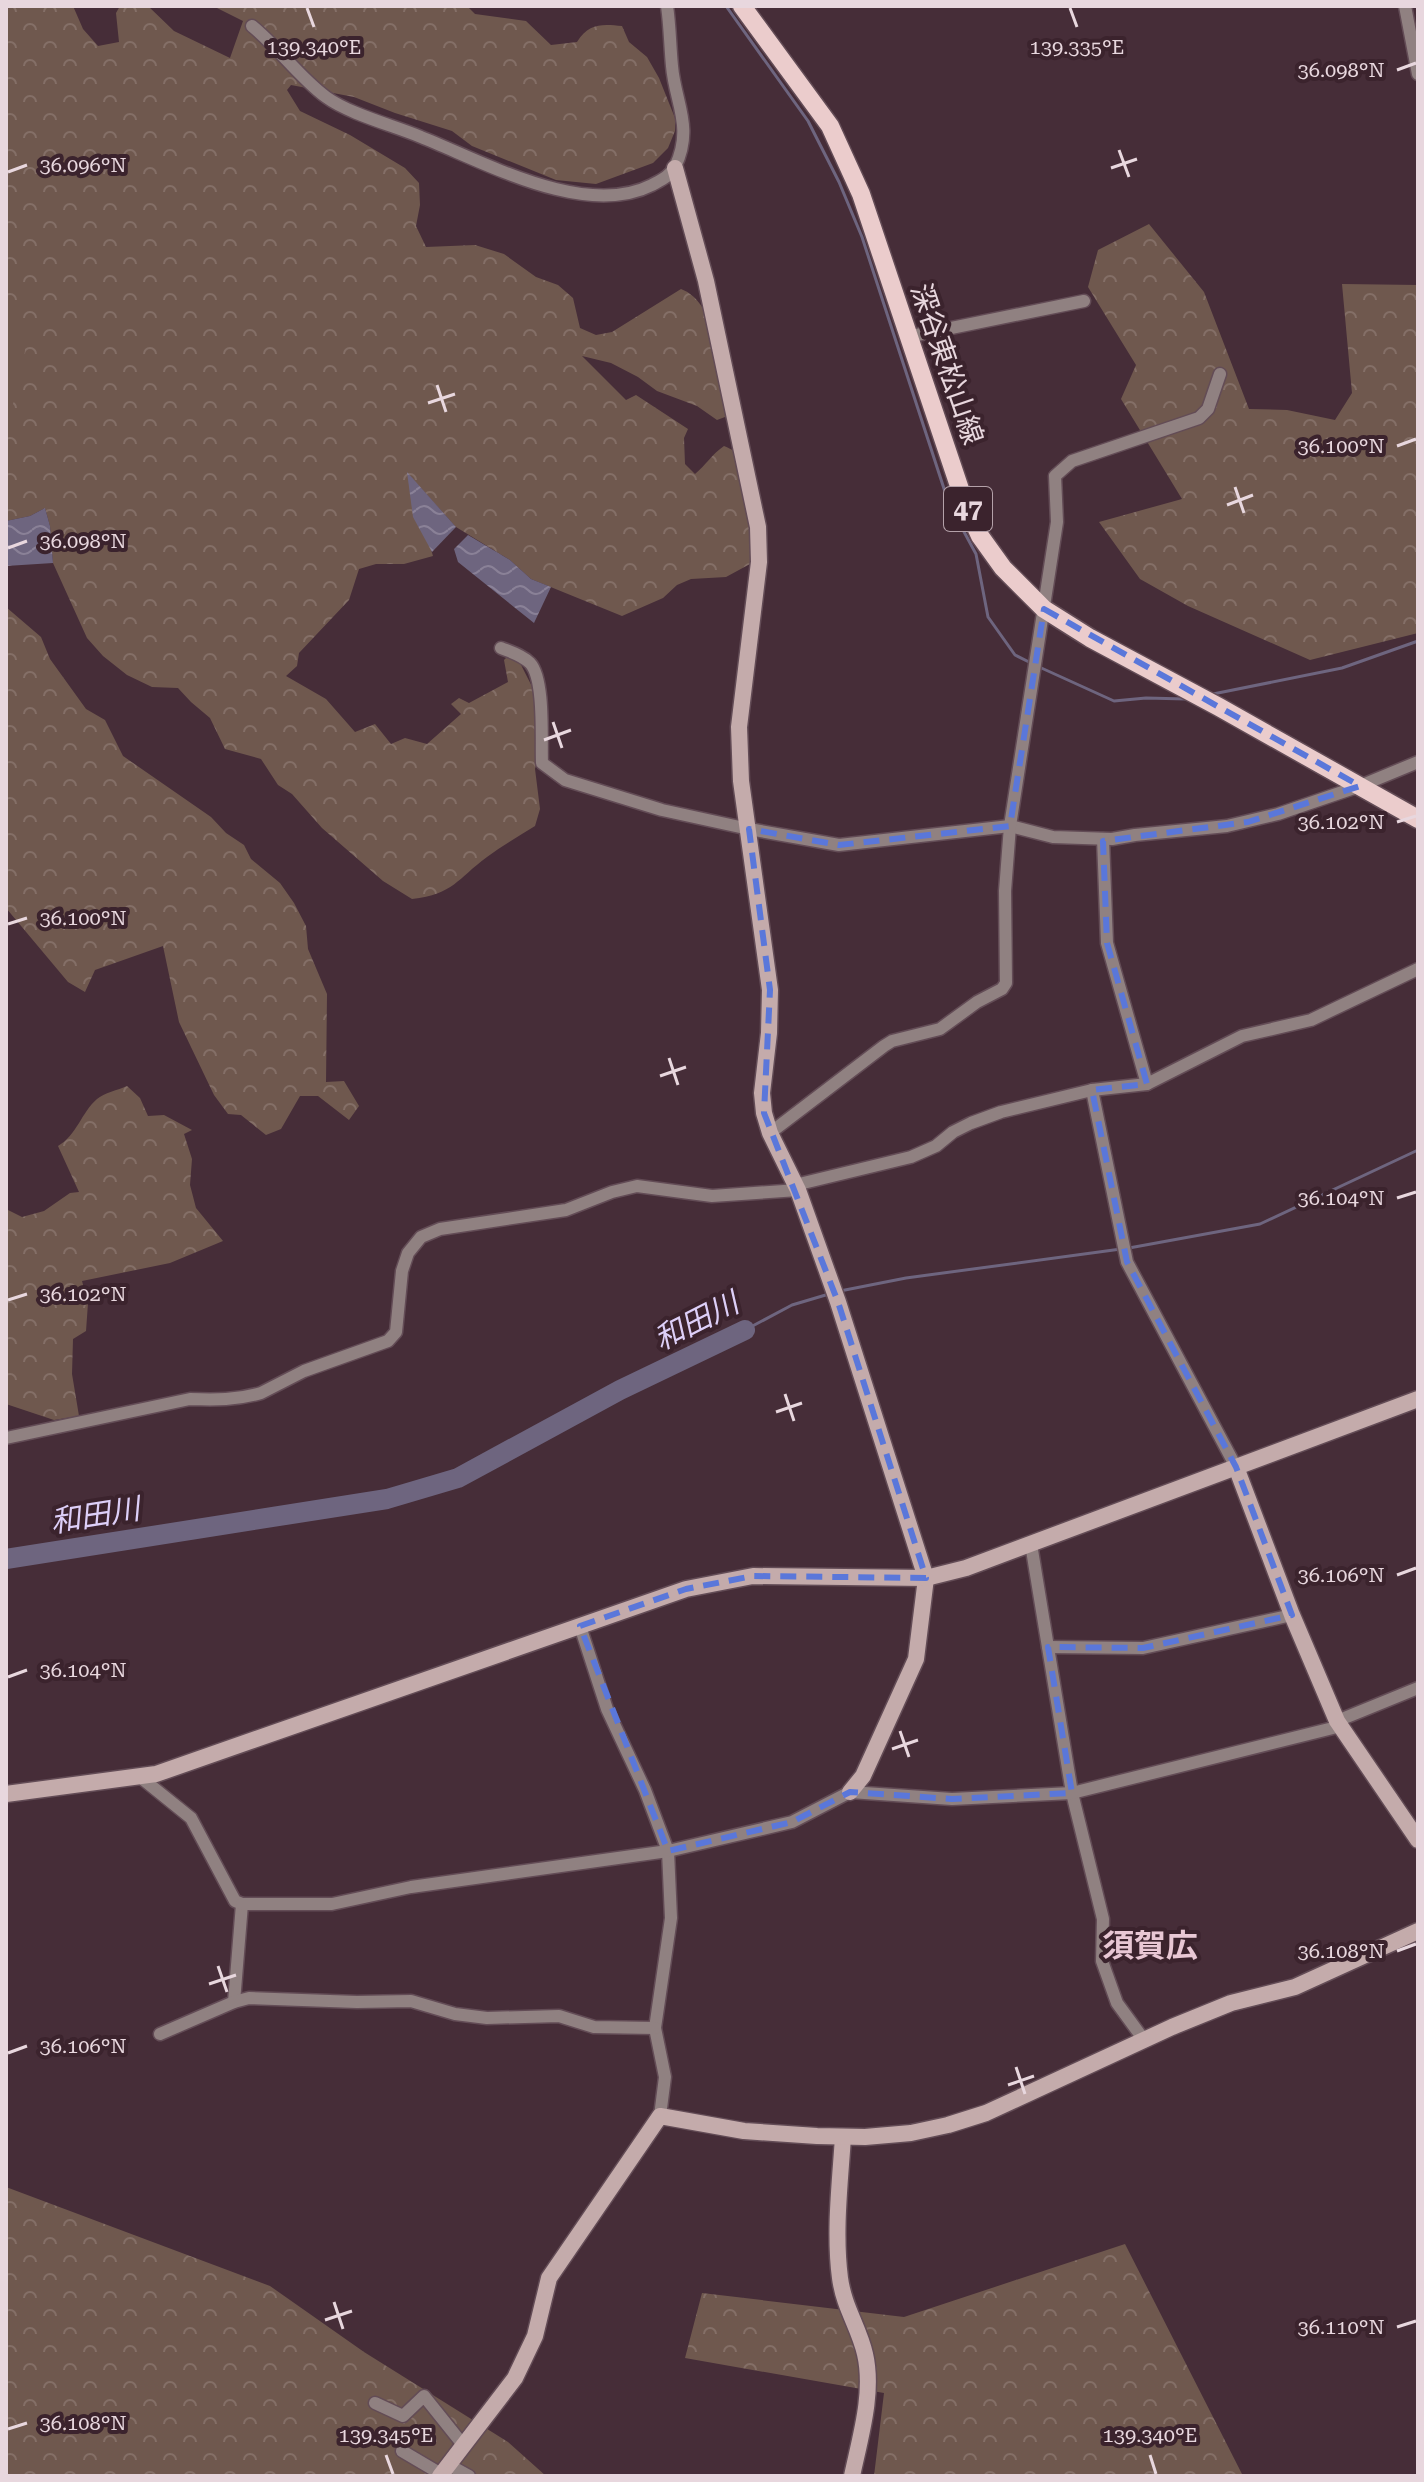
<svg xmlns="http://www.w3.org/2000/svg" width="1424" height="2482" font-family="'Roboto Serif','Noto Sans JP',serif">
<defs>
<pattern id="forest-crowns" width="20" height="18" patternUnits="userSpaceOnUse" patternTransform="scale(2)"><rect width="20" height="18" fill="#6f584e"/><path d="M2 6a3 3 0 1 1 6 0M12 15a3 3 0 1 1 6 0" fill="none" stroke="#846f67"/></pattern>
<pattern id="water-waves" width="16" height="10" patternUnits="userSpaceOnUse" patternTransform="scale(2)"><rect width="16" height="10" fill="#6e657f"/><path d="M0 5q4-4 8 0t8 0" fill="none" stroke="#8a8197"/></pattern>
</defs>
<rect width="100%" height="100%" fill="#462d38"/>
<!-- grass -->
<path fill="#6f584e" d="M 6,238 L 38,331 L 6,436 Z"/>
<!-- forest -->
<g fill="url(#forest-crowns)">
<path d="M 6,6 L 73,6 L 83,29 L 98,46 L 119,42 L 116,13 L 120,6 L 148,6 L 174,31 L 230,58 L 243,21 L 213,6 L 467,6 L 475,14 L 526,21 L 551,45 L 577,42 C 589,23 602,24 622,26 L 629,42 L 647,57 L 659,78 L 675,118 L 675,131 L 668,148 L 653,163 L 596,184 L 556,180 L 472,146 L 452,131 L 395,113 L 354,97 L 291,85 L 287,90 L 300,111 L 350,135 L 405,168 L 419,183 L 420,205 L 416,226 L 426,247 L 475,245 L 504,254 L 536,277 L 558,285 L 573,298 L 580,328 L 596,335 L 612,332 L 681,289 C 717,302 724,375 731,409 L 725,417 L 717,420 L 697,406 L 657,391 L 638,377 L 611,363 L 582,356 L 626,400 L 636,395 L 688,429 L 684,438 L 685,464 L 695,474 C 706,465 712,454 724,446 C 728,448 732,449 735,452 C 753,470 753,540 750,564 L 726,577 L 691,579 L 677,585 L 663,598 L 622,616 L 531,579 L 510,560 L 456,527 L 408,474 L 433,556 L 404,564 L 376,564 L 359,569 L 349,600 L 299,653 L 297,666 L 286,676 L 326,699 L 355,732 L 375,724 L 391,744 L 405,738 L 427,744 L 461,714 L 451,704 L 459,698 L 469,703 L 508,682 L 504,660 L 508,656 L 518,659 L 546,714 L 535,769 L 540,809 L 535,826 C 519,836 502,846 487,857 C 457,879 454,894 412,899 L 383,881 L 322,828 L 292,794 L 278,785 L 261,759 L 225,749 L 210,718 L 191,702 L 178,688 L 152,687 L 127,675 L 103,656 L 87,638 L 53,563 L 50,526 L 45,508 L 30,516 L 6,521 L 6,420 L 21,385 L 25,350 L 24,339 L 12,323 L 6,321 Z"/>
<path d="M 1149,224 L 1204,292 L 1249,409 L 1287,410 L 1335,420 L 1352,393 L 1342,284 L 1418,285 L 1418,633 L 1310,660 L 1188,606 L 1140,579 L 1099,522 L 1182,499 L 1121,399 L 1136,365 L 1088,287 L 1098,250 Z"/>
<path d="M 6,607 L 41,637 L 50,659 L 86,709 L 105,720 L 123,756 L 211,817 L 226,833 L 244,845 L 251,859 L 280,883 L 294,903 L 306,926 L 308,949 L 327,994 L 326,1082 L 344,1081 L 359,1106 L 349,1120 L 318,1096 L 300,1096 L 281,1129 L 266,1135 L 241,1115 L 228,1114 L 214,1095 L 179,1022 L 163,946 L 95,970 L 85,992 L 68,982 L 6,908 Z"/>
<path d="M 127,1086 L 140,1098 L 148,1116 L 164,1115 L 192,1130 L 184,1134 L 192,1159 L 190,1185 L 196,1208 L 223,1241 L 170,1263 L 82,1281 L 88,1303 L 86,1331 L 73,1339 L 72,1374 L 79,1416 L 54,1420 L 6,1404 L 6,1209 L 22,1217 L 44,1211 L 70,1193 L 79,1192 L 58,1146 C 77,1135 81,1113 97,1099 C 104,1093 118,1090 127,1086 Z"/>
<path d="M 6,2187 L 270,2286 L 364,2352 L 508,2442 L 546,2476 L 6,2476 Z"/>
<path d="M 1125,2244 L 1243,2476 L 874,2476 L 884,2393 L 685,2358 L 702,2293 L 904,2317 Z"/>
</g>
<!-- water -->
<g fill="url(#water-waves)">
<path d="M 407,472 L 456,527 L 432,552 L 413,517 Z"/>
<path d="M 45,508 L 50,526 L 53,563 L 6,566 L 6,521 L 30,516 Z"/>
<path d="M 468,535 L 510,560 L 531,579 L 551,587 L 534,623 L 458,562 L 454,549 Z"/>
</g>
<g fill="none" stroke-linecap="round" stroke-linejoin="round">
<!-- stream -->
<g stroke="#6e657f" stroke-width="3">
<path d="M 726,6 L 808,121 L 839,182 L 862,237 L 949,504 L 976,554 L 988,617 L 1015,655 L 1031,663"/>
<path d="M 1037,666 L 1114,701 L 1146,698 L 1186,699"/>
<path d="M 1213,694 L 1342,668 L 1418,641"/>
<path d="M 1129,1248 L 1260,1224 L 1418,1150"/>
<path d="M 840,1291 L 906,1278 L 1121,1249"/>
<path d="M 745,1330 L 792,1305 L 829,1294"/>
</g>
<!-- river -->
<path stroke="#6e657f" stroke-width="20" d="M 6,1559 L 387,1499 L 458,1478 L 620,1390 L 745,1330"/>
<defs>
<g id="street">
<path d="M 1405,6 L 1418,74"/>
<path d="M 252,26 C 279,48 299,77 326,97 C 349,114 395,126 421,137 C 484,162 585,219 652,185 C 661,180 670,176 675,167 C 694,127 675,103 672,66 C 670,46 670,26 667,6"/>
<path d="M 907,337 L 1084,301"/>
<path d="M 501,648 C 511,652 522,655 530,663 C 545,679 541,740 542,763 L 565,780 L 662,810 L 749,829 L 839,845 L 1010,826 L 1053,837 L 1112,839 L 1135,835 L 1227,826 L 1278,814 L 1360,786 L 1418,762"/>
<path d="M 1103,839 L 1107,943 L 1147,1084"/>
<path d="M 1092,1090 L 1127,1262 L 1236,1467"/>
<path d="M 770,1133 L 884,1046 L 892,1041 L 940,1029 L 977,1002 L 1002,989 L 1006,983 L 1005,891 L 1010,826 L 1057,522 L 1055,476 L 1072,461 L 1199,418 L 1208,409 L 1220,374"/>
<path d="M 795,1185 L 911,1157 L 936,1146 L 953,1132 L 971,1123 L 1001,1112 L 1092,1090 L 1147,1084 L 1242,1036 L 1311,1020 L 1418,969"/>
<path d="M 6,1438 L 190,1399 C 215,1400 237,1400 261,1393 L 304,1371 L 388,1341 L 396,1332 L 402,1271 L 408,1253 L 421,1237 L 440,1229 L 566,1210 L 612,1192 L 637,1186 L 712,1196 L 798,1190"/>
<path d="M 1031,1544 L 1072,1793 L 1103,1919 L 1102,1961 L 1117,2003 L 1144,2040"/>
<path d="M 580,1626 L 607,1709 L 645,1790 L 668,1851 L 671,1918 L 655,2028 L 665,2077 L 660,2116"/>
<path d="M 1048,1647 L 1143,1648 L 1292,1615"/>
<path d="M 1337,1721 L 1418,1688"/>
<path d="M 139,1776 L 191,1818 L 235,1901 L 242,1904 L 234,2002"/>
<path d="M 242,1904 L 332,1904 L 411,1887 L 668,1851 L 792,1822 L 850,1792 L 952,1799 L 1072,1793 L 1341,1726"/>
<path d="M 160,2034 L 234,2002 L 249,1998 L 357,2002 L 411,2001 L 455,2014 L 487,2018 L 559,2016 L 594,2027 L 655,2028"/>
<path d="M 375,2403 L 403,2416 L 424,2396 L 464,2446"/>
<path d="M 402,2451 L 441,2474"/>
<path d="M 449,2465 L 469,2476"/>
</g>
<g id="secondary">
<path d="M 675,168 L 706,281 L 758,527 L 759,562 L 739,727 L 741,781 L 770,990 L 769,1033 L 762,1093 L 764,1113 L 770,1133 L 798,1190 L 838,1302 L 926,1578 L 916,1659 L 863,1776 L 850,1792"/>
<path d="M 1236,1467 L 1292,1615 L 1337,1721 L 1418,1840"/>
<path d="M 6,1794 L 156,1774 L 686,1589 L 753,1576 L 926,1578 L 966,1568 L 1418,1399"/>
<path d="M 843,2137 C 840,2183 834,2232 840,2278 C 844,2308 859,2327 865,2354 C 874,2393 860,2438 852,2476"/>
<path d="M 440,2476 L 515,2378 L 535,2336 L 549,2278 L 660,2116 L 744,2131 L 817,2136 L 865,2137 L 911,2133 L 948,2125 L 986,2113 L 1172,2027 L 1231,2003 L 1295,1987 L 1418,1931"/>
</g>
<path id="primary" d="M 742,6 L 830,126 L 861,194 L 964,501 L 980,536 L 1003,568 L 1044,609 L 1090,638 L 1219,707 L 1418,819"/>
</defs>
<!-- street casing -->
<use href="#street" stroke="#634c56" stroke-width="15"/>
<!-- secondary casing -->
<use href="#secondary" stroke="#634c56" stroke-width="19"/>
<!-- primary casing -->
<use href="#primary" stroke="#634c56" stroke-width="21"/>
<!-- street -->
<use href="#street" stroke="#908181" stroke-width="12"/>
<!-- secondary -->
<use href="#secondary" stroke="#c4abab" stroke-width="16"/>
<!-- primary -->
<use href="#primary" stroke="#ebcccc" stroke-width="18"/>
</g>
<!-- marked area -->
<path fill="none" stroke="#5a77da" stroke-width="6" stroke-dasharray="16 10" stroke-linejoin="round" d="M 1044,609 L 1360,786 L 1248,822 L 1103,841 L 1107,943 L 1147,1084 L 1092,1090 L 1127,1262 L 1236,1467 L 1292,1615 L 1143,1648 L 1048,1647 L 1072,1793 L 952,1799 L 850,1792 L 792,1822 L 668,1851 L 580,1626 L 686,1589 L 753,1576 L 926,1578 L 838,1302 L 764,1113 L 770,990 L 749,829 L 839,845 L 1010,826 Z"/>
<!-- ticks -->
<path fill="none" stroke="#e8d7de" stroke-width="3" d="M 307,8 L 314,27M 1070,8 L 1077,27M 1397,70 L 1416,63M 1119,150 L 1129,177M 1111,168 L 1137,159M 8,172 L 27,165M 437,385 L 446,412M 428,403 L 455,394M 1397,446 L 1416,439M 1235,487 L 1244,513M 1227,505 L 1253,495M 8,548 L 27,541M 553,722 L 562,748M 544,740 L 571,730M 1397,822 L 1416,816M 8,924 L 27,918M 669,1058 L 678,1085M 660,1076 L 686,1067M 1397,1198 L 1416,1192M 8,1300 L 27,1294M 785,1394 L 794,1421M 776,1412 L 802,1403M 1397,1575 L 1416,1568M 8,1677 L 27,1670M 900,1731 L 909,1757M 892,1749 L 918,1740M 1397,1951 L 1416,1944M 218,1966 L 227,1992M 209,1984 L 236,1975M 8,2053 L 27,2046M 1016,2067 L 1025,2094M 1008,2085 L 1034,2076M 334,2302 L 343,2329M 325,2320 L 352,2311M 1397,2327 L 1416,2321M 8,2429 L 27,2423M 386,2455 L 393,2474M 1150,2455 L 1156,2474"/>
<g text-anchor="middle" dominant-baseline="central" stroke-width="8" stroke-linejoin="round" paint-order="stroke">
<!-- shield labels -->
<rect fill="#3b232d" stroke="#b4a1a9" stroke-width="2" x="944" y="487" width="48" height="44" rx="6"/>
<g font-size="26" font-weight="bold" fill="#e8d7de">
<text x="968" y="509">47</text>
</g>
<!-- street labels -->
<g font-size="28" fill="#e8d7de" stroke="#3b232d">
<text transform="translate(947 364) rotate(71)">深谷東松山線</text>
</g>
<!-- water labels -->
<g font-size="30" font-style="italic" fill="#ddcff8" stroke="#3b232d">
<text transform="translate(696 1321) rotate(-27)">和田川</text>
<text transform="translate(95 1515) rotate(-9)">和田川</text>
</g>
<!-- quarter labels -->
<g font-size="32" font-weight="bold" fill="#e8c7d4" stroke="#3b232d">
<text x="1150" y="1946">須賀広</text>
</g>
</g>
<g font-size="20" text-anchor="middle" fill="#e8d7de" stroke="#3b232d" stroke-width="8" stroke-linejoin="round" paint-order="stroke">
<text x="1077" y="54">139.335°E</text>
<text x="314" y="54">139.340°E</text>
<text x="1341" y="77">36.098°N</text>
<text x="83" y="172">36.096°N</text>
<text x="1341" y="453">36.100°N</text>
<text x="83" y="548">36.098°N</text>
<text x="1341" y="829">36.102°N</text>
<text x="83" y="925">36.100°N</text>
<text x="1341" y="1205">36.104°N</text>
<text x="83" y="1301">36.102°N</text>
<text x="1341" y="1582">36.106°N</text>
<text x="83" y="1677">36.104°N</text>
<text x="1341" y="1958">36.108°N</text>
<text x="83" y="2053">36.106°N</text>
<text x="1341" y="2334">36.110°N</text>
<text x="83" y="2430">36.108°N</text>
<text x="386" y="2442">139.345°E</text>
<text x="1150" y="2442">139.340°E</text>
</g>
<!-- border -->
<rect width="1424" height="2482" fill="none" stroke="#e8d7de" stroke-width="16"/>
</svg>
